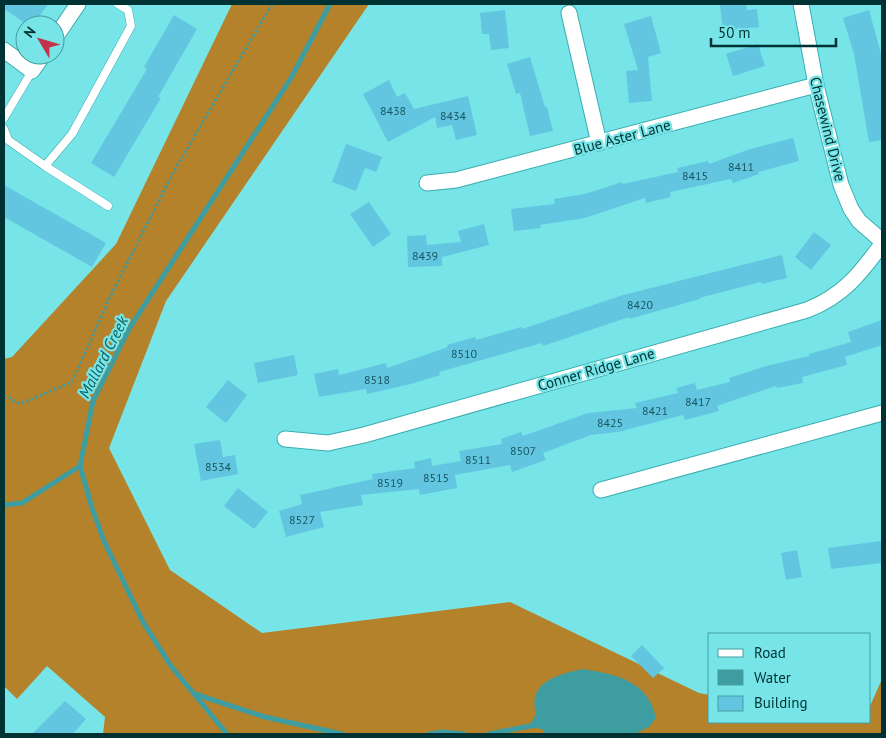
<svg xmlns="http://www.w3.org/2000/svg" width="886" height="738" font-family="'PT Sans',sans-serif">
<rect width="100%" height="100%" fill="#77e5e7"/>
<!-- forest -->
<path fill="#b4822a" d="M 232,4 L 369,4 L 166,301 L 109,448 L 170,570 L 262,633 L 510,602 L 699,693 L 710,695 L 710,722 L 870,722 L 870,706 L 882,679 L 882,734 L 103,734 L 105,717 L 47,666 L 17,699 L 4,686 L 4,359 L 12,357 L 116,244 Z"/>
<!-- water -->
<path fill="#3e9da0" d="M 582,669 C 615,674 648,680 656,718 L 649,727 L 636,733 L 545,734 L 542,729 L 529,727 L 536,714 C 527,681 558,675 582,669 Z"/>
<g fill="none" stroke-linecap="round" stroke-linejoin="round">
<!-- stream -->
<g stroke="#3e9da0" stroke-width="5">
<path d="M 4,505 L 22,503 L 80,466"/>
<path d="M 195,694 L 265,717 L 342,734"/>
<path d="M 227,734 L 171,666 L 143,622 L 104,541 L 92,508 L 80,466 L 93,401 L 129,329 L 291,78 L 330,4"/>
<path d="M 429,734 L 443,732 L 464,734"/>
<path d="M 489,734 L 535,725"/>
</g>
</g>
<!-- building -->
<g fill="#62c6e1">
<path d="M 4,4 L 48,4 L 33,25 L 28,25 L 4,9 Z"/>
<path d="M 720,4 L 746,4 L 747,10 L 757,9 L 759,27 L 723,31 Z"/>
<path d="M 505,10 L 509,48 L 491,50 L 489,34 L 482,34 L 480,13 Z"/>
<path d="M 869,10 L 882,57 L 882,140 L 869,142 L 854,54 L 843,18 Z"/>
<path d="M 174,15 L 197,29 L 158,97 L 161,98 L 114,177 L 91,163 L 147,69 L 144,67 Z"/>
<path d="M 651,16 L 661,53 L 648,57 L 652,101 L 629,103 L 626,71 L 638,70 L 624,24 Z"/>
<path d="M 758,44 L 765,66 L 733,76 L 726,54 Z"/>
<path d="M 530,57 L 545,107 L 547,107 L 553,131 L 530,136 L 520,93 L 516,94 L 507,64 Z"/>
<path d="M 389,80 L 397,97 L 405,93 L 414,109 L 468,96 L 477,135 L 456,140 L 452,125 L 437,128 L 435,117 L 388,142 L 363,94 Z"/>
<path d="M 793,138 L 799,161 L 758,172 L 759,174 L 733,183 L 731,179 L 670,192 L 671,197 L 646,203 L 645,198 L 585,218 L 540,225 L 541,228 L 514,231 L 511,209 L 555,204 L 554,199 L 585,194 L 622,182 L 623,184 L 678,172 L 677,168 L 708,161 L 709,164 L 750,149 Z"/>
<path d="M 346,144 L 382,157 L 376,172 L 365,168 L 356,191 L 332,182 Z"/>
<path d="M 4,185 L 106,243 L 92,267 L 4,217 Z"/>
<path d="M 369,202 L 391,234 L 373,247 L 350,214 Z"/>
<path d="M 484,224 L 489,245 L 442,257 L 442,266 L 408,267 L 407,236 L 426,235 L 427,245 L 461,242 L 458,231 Z"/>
<path d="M 814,232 L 831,245 L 811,270 L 795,257 Z"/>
<path d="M 782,255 L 787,278 L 762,284 L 761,282 L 699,298 L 700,299 L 629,319 L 629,317 L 543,346 L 542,343 L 439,372 L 440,375 L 411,384 L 367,394 L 366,389 L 319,397 L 314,374 L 338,369 L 339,375 L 386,363 L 387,368 L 448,347 L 447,345 L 475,337 L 476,340 L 521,327 L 522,329 L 623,295 Z"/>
<path d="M 882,320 L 882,345 L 845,357 L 847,365 L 802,377 L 803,383 L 777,388 L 776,386 L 717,406 L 719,411 L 685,420 L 683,415 L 625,430 L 625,431 L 591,435 L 543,453 L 546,460 L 512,472 L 510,465 L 455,475 L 457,488 L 420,495 L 419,489 L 361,495 L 363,505 L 320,512 L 324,527 L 286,537 L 279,511 L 302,504 L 300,495 L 373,479 L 372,474 L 415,468 L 414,462 L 431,458 L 432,466 L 461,461 L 459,451 L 502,444 L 501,439 L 521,432 L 523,436 L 588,413 L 637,408 L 635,403 L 678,393 L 676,388 L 695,383 L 697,390 L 730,382 L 729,378 L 766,366 L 809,356 L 809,354 L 851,342 L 848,332 Z"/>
<path d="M 294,355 L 298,375 L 258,383 L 254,363 Z"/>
<path d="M 228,380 L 247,395 L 226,423 L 206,407 Z"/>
<path d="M 220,440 L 223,457 L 235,455 L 238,474 L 201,481 L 194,444 Z"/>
<path d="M 238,488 L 268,512 L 254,529 L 224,506 Z"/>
<path d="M 881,541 L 882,563 L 831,569 L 828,548 Z"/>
<path d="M 797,550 L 802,577 L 786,580 L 781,553 Z"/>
<path d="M 642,645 L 664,668 L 653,678 L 631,656 Z"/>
<path d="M 65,701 L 86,719 L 73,734 L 32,734 Z"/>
</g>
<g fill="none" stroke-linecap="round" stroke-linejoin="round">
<defs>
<g id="lane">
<path d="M 4,118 L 32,71"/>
<path d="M 4,129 L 8,140 L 45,166 L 72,134 L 131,26 L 128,10 L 118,4"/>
<path d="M 45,166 L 108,206"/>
</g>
<g id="street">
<path d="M 801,4 L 816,85 L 841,185 L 851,209 L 859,221 L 882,241"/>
<path d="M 569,13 L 599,143"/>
<path d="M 55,38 L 78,4"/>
<path d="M 4,50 L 32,71 L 43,55"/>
<path d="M 427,183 L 456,180 L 816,85"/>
<path d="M 285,439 L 328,443 L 364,435 L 807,310 C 843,296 860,274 882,244"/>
<path d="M 601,490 L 882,413"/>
</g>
</defs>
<!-- lane casing -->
<use href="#lane" stroke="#3aadb0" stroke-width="9"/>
<!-- street casing -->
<use href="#street" stroke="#3aadb0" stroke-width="17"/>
<!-- path -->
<path stroke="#44999a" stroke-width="3" stroke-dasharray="2.5 2.5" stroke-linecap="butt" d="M 4,395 L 20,404 L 72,382 L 109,299 L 174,171 L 272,4"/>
<!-- lane -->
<use href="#lane" stroke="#fff" stroke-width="8"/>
<!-- street -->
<use href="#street" stroke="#fff" stroke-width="15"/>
</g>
<g text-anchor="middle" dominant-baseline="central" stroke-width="4.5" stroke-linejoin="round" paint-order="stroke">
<!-- number labels -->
<g font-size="12" fill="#18575e">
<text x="393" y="110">8438</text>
<text x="453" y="115">8434</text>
<text x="741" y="166">8411</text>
<text x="695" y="175">8415</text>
<text x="425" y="255">8439</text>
<text x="640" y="304">8420</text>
<text x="464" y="353">8510</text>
<text x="377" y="379">8518</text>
<text x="698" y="401">8417</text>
<text x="655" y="410">8421</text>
<text x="610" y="422">8425</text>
<text x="523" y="450">8507</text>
<text x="478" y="459">8511</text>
<text x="218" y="466">8534</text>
<text x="436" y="477">8515</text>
<text x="390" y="482">8519</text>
<text x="302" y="519">8527</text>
</g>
<!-- street labels -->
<g font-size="15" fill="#003233" stroke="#77e5e7">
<text transform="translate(828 129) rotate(76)">Chasewind Drive</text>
<text transform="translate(622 137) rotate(-15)">Blue Aster Lane</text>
<text transform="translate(596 369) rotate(-16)">Conner Ridge Lane</text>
</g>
<!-- water labels -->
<g font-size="16" font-style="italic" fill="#0d5e60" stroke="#77e5e7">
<text transform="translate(103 357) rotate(-63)">Mallard Creek</text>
</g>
</g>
<!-- border -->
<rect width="886" height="738" fill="none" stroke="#003233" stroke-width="10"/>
<!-- legend -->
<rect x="708" y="633" width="162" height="90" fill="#77e5e7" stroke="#479d9f"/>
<rect x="718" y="649" width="25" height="8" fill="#ffffff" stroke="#479d9f"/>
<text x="754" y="658" font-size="15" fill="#003233">Road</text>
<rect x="718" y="670" width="25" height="15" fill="#3e9da0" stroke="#479d9f"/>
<text x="754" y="683" font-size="15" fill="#003233">Water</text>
<rect x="718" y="696" width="25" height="15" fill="#62c6e1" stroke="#479d9f"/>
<text x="754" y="708" font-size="15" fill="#003233">Building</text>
<!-- north arrow -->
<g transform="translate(40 40) rotate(308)"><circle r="24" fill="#77e5e7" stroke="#479d9f"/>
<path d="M0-4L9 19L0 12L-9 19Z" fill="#c33349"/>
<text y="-8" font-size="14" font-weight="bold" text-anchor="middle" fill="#003233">N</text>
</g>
<!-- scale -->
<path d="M711 38v8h125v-8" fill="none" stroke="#003233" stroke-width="2.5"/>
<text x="718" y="38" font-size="15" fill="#003233" stroke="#77e5e7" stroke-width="4" paint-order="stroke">50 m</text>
</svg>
